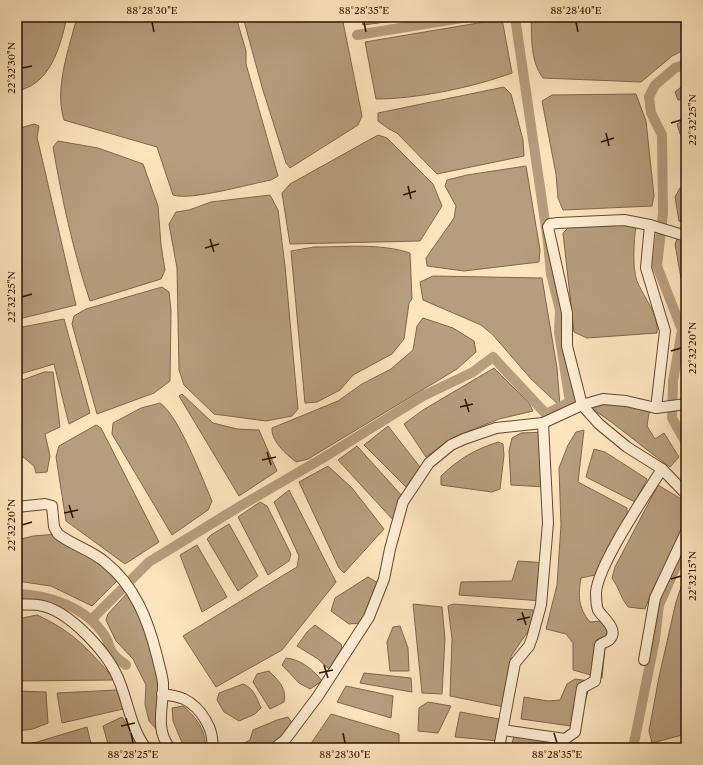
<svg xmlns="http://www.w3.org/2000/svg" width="703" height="765" font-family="'Libre Caslon Text',serif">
<rect width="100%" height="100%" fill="#fce4bd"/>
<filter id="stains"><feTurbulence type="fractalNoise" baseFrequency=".005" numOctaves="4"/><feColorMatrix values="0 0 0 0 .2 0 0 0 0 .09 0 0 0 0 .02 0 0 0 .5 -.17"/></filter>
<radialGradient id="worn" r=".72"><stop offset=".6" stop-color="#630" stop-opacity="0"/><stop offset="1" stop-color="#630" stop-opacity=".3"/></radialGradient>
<!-- water -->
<g fill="#b69d7d" stroke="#80654b">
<path d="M 17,17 L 67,17 C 60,47 51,84 17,91 Z"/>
<path d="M 77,17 L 236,17 L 246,51 L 246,64 L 278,176 L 271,180 C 250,184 190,201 173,195 L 157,147 L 64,120 C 54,88 69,49 77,17 Z"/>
<path d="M 243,17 L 342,17 L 362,116 L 358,125 L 290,168 L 286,163 L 262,87 Z"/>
<path d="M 361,17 L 424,17 L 363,25 Z"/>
<path d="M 531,17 L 686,17 L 686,49 L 672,56 L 641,82 L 543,78 C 530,61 532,37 531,17 Z"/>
<path d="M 502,19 L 512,73 C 474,87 417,99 376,99 L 365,42 Z"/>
<path d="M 686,83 L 686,99 L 678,100 L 675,92 Z"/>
<path d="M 504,87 L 511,94 L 523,140 L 524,156 L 437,174 L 397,133 L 389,129 L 378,121 L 378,113 Z"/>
<path d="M 636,94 L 646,121 L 654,196 L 652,206 L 563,210 L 558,198 L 556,174 L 542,101 L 552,95 Z"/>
<path d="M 686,119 L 686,139 L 680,134 L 677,124 Z"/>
<path d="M 34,124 L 39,126 L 37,137 L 76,305 L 19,319 L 17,313 L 17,129 Z"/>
<path d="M 378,135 L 387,138 L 433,184 L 442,206 L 420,241 L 290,244 L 282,193 L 290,184 Z"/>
<path d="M 58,141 L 98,148 L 143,164 L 158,206 L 161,245 L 165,270 L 161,279 L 90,301 C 73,251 62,199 53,147 Z"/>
<path d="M 526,166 L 540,250 L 539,262 L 464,271 L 427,266 L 426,258 L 454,218 L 456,206 L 445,186 L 447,180 L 467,175 Z"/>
<path d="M 680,188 L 686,190 L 686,223 L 679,221 L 675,197 Z"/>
<path d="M 270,195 L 278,210 L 285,266 L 298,409 L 292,416 L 266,421 L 214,414 L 184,385 L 179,370 L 177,268 L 169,224 L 176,212 L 189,210 L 211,202 Z"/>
<path d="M 612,223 L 636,225 C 634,240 632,268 637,281 C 644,298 659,315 657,333 L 587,338 L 574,332 L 563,233 L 570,226 Z"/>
<path d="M 679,235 L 686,236 L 686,307 L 675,244 Z"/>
<path d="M 314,247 C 345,247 380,243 410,253 L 412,299 L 409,303 L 404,339 L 392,354 L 353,375 L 340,390 L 317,402 L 305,403 L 291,251 Z"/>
<path d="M 433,276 L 542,278 L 557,368 L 560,406 L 531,379 L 493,335 L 481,325 L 423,300 L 420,282 Z"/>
<path d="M 162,287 L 169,292 L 171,310 L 170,381 L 154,393 L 97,414 L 72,324 L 74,316 L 86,309 Z"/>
<path d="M 423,318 L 453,328 L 474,341 L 476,352 L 457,369 L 308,459 L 296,462 C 286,454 271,441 272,428 L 338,401 L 362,384 L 391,369 L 413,350 L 417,326 Z"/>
<path d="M 64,319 L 90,413 L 69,424 L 54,364 L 17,375 L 17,328 Z"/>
<path d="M 494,368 L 529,403 L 533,411 L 499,419 L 454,437 L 426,457 L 404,424 L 423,410 Z"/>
<path d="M 44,372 L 53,372 L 60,427 L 45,434 L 50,456 L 47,472 L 36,473 L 34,466 L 17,452 L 17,382 Z"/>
<path d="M 182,394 L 213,423 L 237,429 L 259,430 L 277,471 L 239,496 L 179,396 Z"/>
<path d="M 600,401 L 655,410 L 649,413 L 647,426 L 655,439 L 664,433 L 679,457 L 670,467 C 643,448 619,426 591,408 Z"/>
<path d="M 160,403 C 179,416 202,478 212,501 L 208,510 L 172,535 L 112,434 L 113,423 L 141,408 Z"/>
<path d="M 96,425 L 101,428 L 159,542 L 125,564 L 66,521 L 56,457 L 59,446 Z"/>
<path d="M 388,426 L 420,467 L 406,487 L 364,445 Z"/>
<path d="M 584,430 L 578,482 L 627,508 L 627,514 L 595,575 L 581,578 C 578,595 578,608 590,622 L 601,621 L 615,633 L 606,637 L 602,678 L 573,670 L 573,643 L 566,634 L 546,629 L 557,585 L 561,525 L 559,468 L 568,445 L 576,432 Z"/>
<path d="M 546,432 L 546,487 L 511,485 L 509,451 L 512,438 L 521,433 Z"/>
<path d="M 498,442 L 503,444 L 504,455 L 500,489 L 492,492 L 441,485 L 441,476 C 460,458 474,450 498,442 Z"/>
<path d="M 357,446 L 403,497 L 394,521 L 338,460 Z"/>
<path d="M 594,449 L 605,452 L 647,479 L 635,502 L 586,477 Z"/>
<path d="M 328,466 L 352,488 L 384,529 L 344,573 L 339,568 L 299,482 Z"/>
<path d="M 658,485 L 686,502 C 686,531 672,553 659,577 C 653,587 649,599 645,609 L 628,607 C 621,599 619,587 612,578 L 615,567 Z"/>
<path d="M 289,490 L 336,582 L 282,650 L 216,687 L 183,636 L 297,567 L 299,556 L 274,502 Z"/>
<path d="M 260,502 L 267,506 L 291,554 L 289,561 L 268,575 L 238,517 Z"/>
<path d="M 229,524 L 258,576 L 238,591 L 207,539 L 211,535 Z"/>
<path d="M 58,534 L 121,577 L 92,606 L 51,586 L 17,581 L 17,540 L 33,536 Z"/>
<path d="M 197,545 L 227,597 L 202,612 L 180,555 Z"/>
<path d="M 518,561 L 547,563 L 543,601 L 459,595 L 461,582 L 512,581 Z"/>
<path d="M 686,573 L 686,734 L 652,743 L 649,731 L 659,677 L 676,602 Z"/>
<path d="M 368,577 L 381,585 L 361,623 L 349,624 L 331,611 L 335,598 Z"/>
<path d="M 129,591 L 161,661 L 166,740 L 149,721 L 145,704 L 146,685 L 133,659 L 116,641 L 106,620 L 108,614 Z"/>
<path d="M 413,604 L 442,607 L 445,639 L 442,694 L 422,693 Z"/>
<path d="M 453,604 L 533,610 L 535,621 L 511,656 L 507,700 L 504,707 L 450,696 L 452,639 L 448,606 Z"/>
<path d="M 37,615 C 74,632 89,650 115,680 L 17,681 L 17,619 Z"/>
<path d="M 315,625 L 341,644 L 343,652 L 329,669 L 318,659 L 297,646 L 307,632 Z"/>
<path d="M 400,626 L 408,648 L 409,671 L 390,671 L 387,642 L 393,627 Z"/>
<path d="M 286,658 C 300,659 314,670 322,681 L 310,689 L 299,683 L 282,665 Z"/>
<path d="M 269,671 C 278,680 287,688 284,702 L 270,709 L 253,682 L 257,674 Z"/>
<path d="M 364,673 L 411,678 L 412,692 L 360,683 Z"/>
<path d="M 575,679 L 588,681 L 588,691 L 578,727 L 521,719 L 524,697 L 548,701 L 560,700 L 567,684 Z"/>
<path d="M 243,684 C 254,688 257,699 261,708 L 255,714 L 239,721 L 224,712 L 217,700 L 219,693 Z"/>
<path d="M 346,686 L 393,696 L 391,718 L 337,702 Z"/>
<path d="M 117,690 L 123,709 L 62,723 L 57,693 Z"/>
<path d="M 17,691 L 46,692 L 48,723 L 33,729 L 17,731 Z"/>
<path d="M 428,702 L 451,706 L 438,733 L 418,731 L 419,708 Z"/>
<path d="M 183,706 C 195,716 207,731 205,748 L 185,748 L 183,745 L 173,721 L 172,708 Z"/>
<path d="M 460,712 L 499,719 L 499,741 L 455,737 Z"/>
<path d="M 331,714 L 399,734 L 399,748 L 308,748 Z"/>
<path d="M 122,717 L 142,748 L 109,748 L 103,726 Z"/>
<path d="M 288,717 L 292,723 L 286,734 L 269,748 L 239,748 L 239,746 L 250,740 L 253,730 L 277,720 Z"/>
<path d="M 87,727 L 92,748 L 20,748 L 20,747 Z"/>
<path d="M 515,731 L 569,734 L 566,748 L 511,748 Z"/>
</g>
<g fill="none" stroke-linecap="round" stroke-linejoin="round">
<!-- canal -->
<g stroke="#b69d7d" stroke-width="10">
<path d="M 357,35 L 468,17"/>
<path d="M 686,64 L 675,68 L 655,85 L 649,97 L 651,113 L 662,135 L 663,213 L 657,266 L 682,330 L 673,381 L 672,418 L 686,443"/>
<path d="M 17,594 C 50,595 86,607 105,636 C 108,641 109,647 112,652 C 115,657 121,661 126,665"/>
<path d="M 92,619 L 149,562 L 242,505 L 323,458 L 423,396 L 473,372 L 493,357 L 546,414 L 570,402 L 559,333 L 560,310 L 551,274 L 548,242 L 515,17"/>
<path d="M 633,748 L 655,639 L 659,605 L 686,544"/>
</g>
<defs>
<g id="minor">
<path d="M 650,225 L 646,268 L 665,331 L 656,408"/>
<path d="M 686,236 L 650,225 L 624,220 L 558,223 L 550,224 L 548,227 L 567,313 L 567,346 L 582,405 L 599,424 L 627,447 L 662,469 L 686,494"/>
<path d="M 17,507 L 45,504 L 52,506 L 54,527 L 58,534 C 72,545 91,550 105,562 C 135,586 148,620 157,656 C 159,665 162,674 163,683 C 164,706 154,729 170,748"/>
<path d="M 17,604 C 24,605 32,604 38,605 C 69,609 110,655 120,683 C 128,703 132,731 146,748"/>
<path d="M 644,660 L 655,598 L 686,532"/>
<path d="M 162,694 C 169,695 177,696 184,699 C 200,707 215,729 212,748"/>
<path d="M 503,730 L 565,739 L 575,732 L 582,688 L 595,681 L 600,645 C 603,642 608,642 610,639 C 619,629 602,617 598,610 C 596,605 596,598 596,592 C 599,563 645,496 662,469"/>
<path d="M 275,748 L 285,740 L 318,696 L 369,617 L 384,579 L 390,549 L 403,502 L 429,463 L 451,445 L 464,439 L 496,428 L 543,423"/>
<path d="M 499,748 L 515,663 L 529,646 L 532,638 L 541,605 L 548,523 L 543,423 L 582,405 L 603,399 L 626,401 L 656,408 L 686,404"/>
</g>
</defs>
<!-- minor casing -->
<use href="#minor" stroke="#62462f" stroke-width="12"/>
<!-- minor -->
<use href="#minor" stroke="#fdedd4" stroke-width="10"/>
</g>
<!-- ticks -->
<path fill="none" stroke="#2e1200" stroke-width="1.5" d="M 152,22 L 154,32M 364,22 L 366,32M 576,22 L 578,32M 22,68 L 32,66M 671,123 L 681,120M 606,133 L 609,146M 601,142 L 614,138M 408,186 L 411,199M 403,195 L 416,191M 210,239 L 214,252M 205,248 L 219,244M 22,297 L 32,294M 671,351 L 681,348M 465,399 L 469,412M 460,407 L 473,404M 267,452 L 271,465M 262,460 L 276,457M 69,505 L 73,518M 64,513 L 78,510M 22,525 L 32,522M 671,579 L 681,576M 522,612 L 526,625M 517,620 L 530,617M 324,665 L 328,678M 319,673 L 333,670M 126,718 L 130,731M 121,726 L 135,723M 131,733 L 133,743M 343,733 L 345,743M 554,733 L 557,743"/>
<!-- margin -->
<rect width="703" height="765" fill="none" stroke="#fce4bd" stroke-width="44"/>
<rect x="22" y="22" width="659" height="721" fill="none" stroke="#2e1200" stroke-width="1.5"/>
<g font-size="10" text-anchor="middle" fill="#2e1200">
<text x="152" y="14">88°28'30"E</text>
<text x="364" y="14">88°28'35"E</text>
<text x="576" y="14">88°28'40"E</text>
<text transform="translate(11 68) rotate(-90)" y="4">22°32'30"N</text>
<text transform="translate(692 120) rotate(-90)" y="4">22°32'25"N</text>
<text transform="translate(11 297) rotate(-90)" y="4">22°32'25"N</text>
<text transform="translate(692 348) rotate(-90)" y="4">22°32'20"N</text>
<text transform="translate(11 525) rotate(-90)" y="4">22°32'20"N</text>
<text transform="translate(692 576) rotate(-90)" y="4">22°32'15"N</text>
<text x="133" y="758">88°28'25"E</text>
<text x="345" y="758">88°28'30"E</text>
<text x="557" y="758">88°28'35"E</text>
</g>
<rect width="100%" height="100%" filter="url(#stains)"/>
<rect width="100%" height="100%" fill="url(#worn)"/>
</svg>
